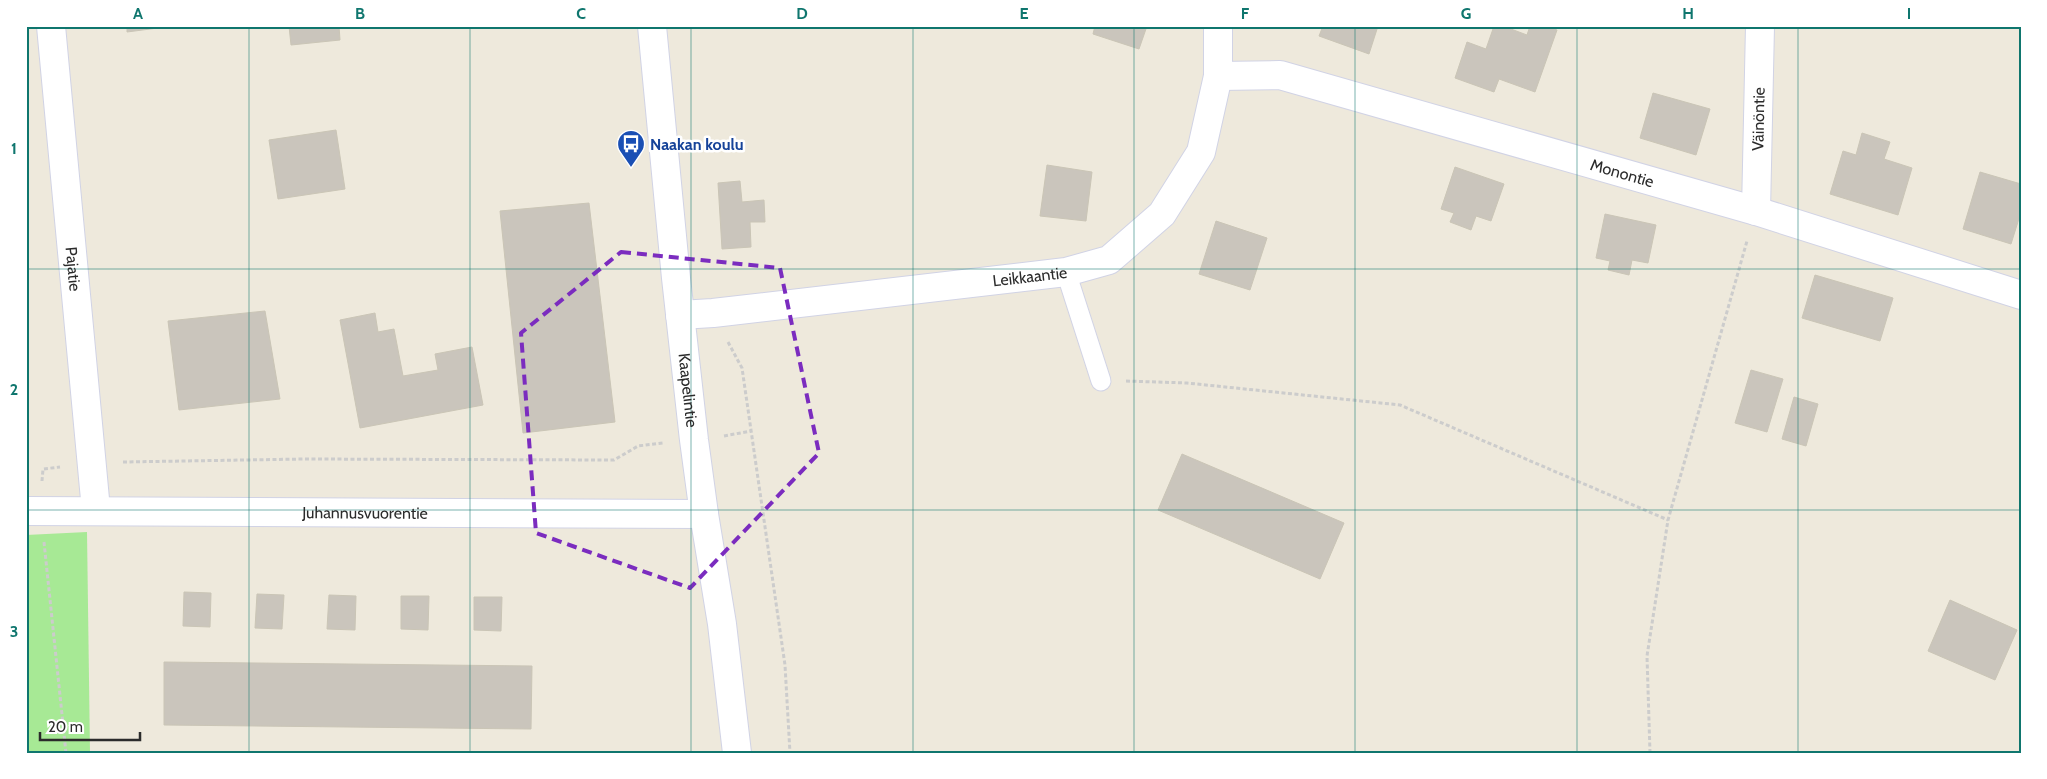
<svg xmlns="http://www.w3.org/2000/svg" width="2047" height="779" font-family="Cabin,sans-serif">
<rect width="100%" height="100%" fill="#eee9dc"/>
<!-- green -->
<path fill="#a7e995" d="M 87,532 L 90,753 L 26,753 L 26,535 Z"/>
<!-- building -->
<g fill="#cac5bc" stroke="#cac5b6">
<path d="M 127,26 L 173,26 L 127,32 Z"/>
<path d="M 289,26 L 339,26 L 340,40 L 291,45 Z"/>
<path d="M 1095,26 L 1147,26 L 1139,49 L 1093,34 Z"/>
<path d="M 1323,26 L 1378,26 L 1369,54 L 1319,36 Z"/>
<path d="M 1494,26 L 1503,26 L 1527,35 L 1530,26 L 1545,26 L 1557,30 L 1535,92 L 1499,79 L 1494,92 L 1455,78 L 1467,42 L 1486,49 Z"/>
<path d="M 1653,93 L 1710,109 L 1696,155 L 1640,138 Z"/>
<path d="M 336,130 L 345,189 L 278,199 L 269,140 Z"/>
<path d="M 1862,133 L 1890,142 L 1884,159 L 1912,168 L 1898,215 L 1830,194 L 1843,151 L 1856,155 Z"/>
<path d="M 1047,165 L 1092,172 L 1086,221 L 1040,216 Z"/>
<path d="M 1455,167 L 1504,184 L 1491,221 L 1476,216 L 1471,230 L 1450,222 L 1454,213 L 1441,209 Z"/>
<path d="M 1980,172 L 2021,184 L 2021,212 L 2011,244 L 1963,229 Z"/>
<path d="M 740,181 L 742,202 L 764,200 L 765,222 L 750,222 L 751,247 L 722,249 L 718,183 Z"/>
<path d="M 589,203 L 615,422 L 523,433 L 500,211 Z"/>
<path d="M 1605,214 L 1656,225 L 1648,263 L 1632,260 L 1629,275 L 1608,270 L 1610,261 L 1596,258 Z"/>
<path d="M 1216,221 L 1267,238 L 1250,290 L 1199,274 Z"/>
<path d="M 1815,275 L 1893,298 L 1880,341 L 1802,318 Z"/>
<path d="M 265,311 L 280,399 L 179,410 L 168,321 Z"/>
<path d="M 375,313 L 378,332 L 394,329 L 403,376 L 438,370 L 435,354 L 472,347 L 483,405 L 360,428 L 340,320 Z"/>
<path d="M 1751,370 L 1783,379 L 1767,432 L 1735,423 Z"/>
<path d="M 1794,397 L 1818,404 L 1806,446 L 1782,439 Z"/>
<path d="M 1182,454 L 1344,523 L 1320,579 L 1158,510 Z"/>
<path d="M 184,592 L 211,593 L 210,627 L 183,626 Z"/>
<path d="M 257,594 L 284,595 L 282,629 L 255,628 Z"/>
<path d="M 329,595 L 356,596 L 355,630 L 327,629 Z"/>
<path d="M 401,596 L 429,596 L 428,630 L 401,629 Z"/>
<path d="M 474,597 L 502,597 L 501,631 L 474,630 Z"/>
<path d="M 1950,600 L 2017,630 L 1995,680 L 1928,651 Z"/>
<path d="M 164,662 L 532,666 L 531,729 L 164,725 Z"/>
</g>
<g fill="none" stroke-linecap="round" stroke-linejoin="round">
<defs>
<path id="service" d="M 1066,272 L 1101,381"/>
<g id="minor">
<path id="s1" d="M 51,26 L 96,510"/>
<path id="s2" d="M 1218,76 L 1280,75 L 1756,211 L 2021,295"/>
<path id="s3" d="M 1756,211 L 1760,26"/>
<path id="s4" d="M 680,315 L 713,313 L 1066,272 L 1109,260 L 1162,214 L 1201,152 L 1218,76 L 1218,26"/>
<path id="s5" d="M 26,511 L 704,514"/>
</g>
<g id="tertiary">
<path id="s6" d="M 652,26 L 676,278 L 694,440 L 704,514 L 722,624 L 737,753"/>
</g>
</defs>
<!-- service casing -->
<use href="#service" stroke="#d1d3e5" stroke-width="21"/>
<!-- minor casing -->
<use href="#minor" stroke="#d1d3e5" stroke-width="30"/>
<!-- tertiary casing -->
<use href="#tertiary" stroke="#d1d3e5" stroke-width="30"/>
<!-- path -->
<g stroke="#ccc" stroke-width="3" stroke-dasharray="4 2.5" stroke-linecap="butt">
<path d="M 728,342 L 742,368 L 785,665 L 790,753"/>
<path d="M 1126,381 L 1187,383 L 1400,405 L 1668,520"/>
<path d="M 724,436 L 751,431"/>
<path d="M 123,462 L 305,459 L 614,460 L 638,446 L 663,443"/>
<path d="M 42,481 L 43,469 L 60,467"/>
<path d="M 44,542 L 66,753"/>
<path d="M 1650,753 L 1647,656 L 1668,520 L 1747,241"/>
</g>
<!-- service -->
<use href="#service" stroke="#fff" stroke-width="19"/>
<!-- minor -->
<use href="#minor" stroke="#fff" stroke-width="28"/>
<!-- tertiary -->
<use href="#tertiary" stroke="#fff" stroke-width="28"/>
</g>
<!-- marked area -->
<path fill="none" stroke="#7b2cbf" stroke-width="4" stroke-dasharray="10 6" stroke-linejoin="round" d="M 621,252 L 780,268 L 819,453 L 690,588 L 536,533 L 521,333 Z"/>
<!-- grid -->
<path fill="none" stroke="#0f766e" stroke-width="1" stroke-opacity="0.55" d="M 249,26 L 249,753M 470,26 L 470,753M 691,26 L 691,753M 913,26 L 913,753M 1134,26 L 1134,753M 1355,26 L 1355,753M 1577,26 L 1577,753M 1798,26 L 1798,753M 26,269 L 2021,269M 26,510 L 2021,510"/>
<!-- icons -->
<defs>
<symbol id="bus-pin" viewBox="-11 -11 22 30"><path d="M0 17L-7.5 6A9.5 9.5 0 1 1 7.5 6Z" fill="#1a4fb4" stroke="#fff"/><path d="M-5-6H5V4H4V6H2V4H-2V6H-4V4H-5ZM-3.5-4V0h7V-4ZM-3.5 1.2v1.5H-2V1.2ZM2 1.2v1.5H3.5V1.2Z" fill="#fff"/></symbol>
</defs>
<g fill-rule="evenodd">
<use href="#bus-pin" x="615" y="128" width="32" height="43"/>
</g>
<g text-anchor="middle" dominant-baseline="central" stroke-width="5" stroke-linejoin="round" paint-order="stroke">
<!-- street labels -->
<g font-size="16" fill="#2b2b2b" stroke="#fff">
<text stroke="none"><textPath href="#s3" startOffset="92">Väinöntie</textPath></text>
<text stroke="none"><textPath href="#s2" startOffset="418">Monontie</textPath></text>
<text stroke="none"><textPath href="#s1" startOffset="244">Pajatie</textPath></text>
<text stroke="none"><textPath href="#s4" startOffset="352">Leikkaantie</textPath></text>
<text stroke="none"><textPath href="#s6" startOffset="366">Kaapelintie</textPath></text>
<text stroke="none"><textPath href="#s5" startOffset="339">Juhannusvuorentie</textPath></text>
</g>
<!-- transit labels -->
<g font-size="16" font-weight="bold" fill="#164399" stroke="#fff" text-anchor="start">
<text x="650" y="144">Naakan koulu</text>
</g>
</g>
<!-- border -->
<rect width="2047" height="779" fill="none" stroke="#ffffff" stroke-width="55"/>
<!-- scale -->
<path d="M40 732v8h100v-8" fill="none" stroke="#2b2b2b" stroke-width="2.5"/>
<text x="48" y="732" font-size="15" fill="#2b2b2b" stroke="#ffffff" stroke-width="4" paint-order="stroke">20 m</text>
<rect x="28" y="28" width="1992" height="724" fill="none" stroke="#0f766e" stroke-width="2"/>
<g font-size="16" text-anchor="middle" font-weight="bold" fill="#0f766e">
<text x="138" y="19">A</text>
<text x="360" y="19">B</text>
<text x="581" y="19">C</text>
<text x="802" y="19">D</text>
<text x="1024" y="19">E</text>
<text x="1245" y="19">F</text>
<text x="1466" y="19">G</text>
<text x="1688" y="19">H</text>
<text x="1909" y="19">I</text>
<text x="14" y="154">1</text>
<text x="14" y="395">2</text>
<text x="14" y="637">3</text>
</g>
</svg>
